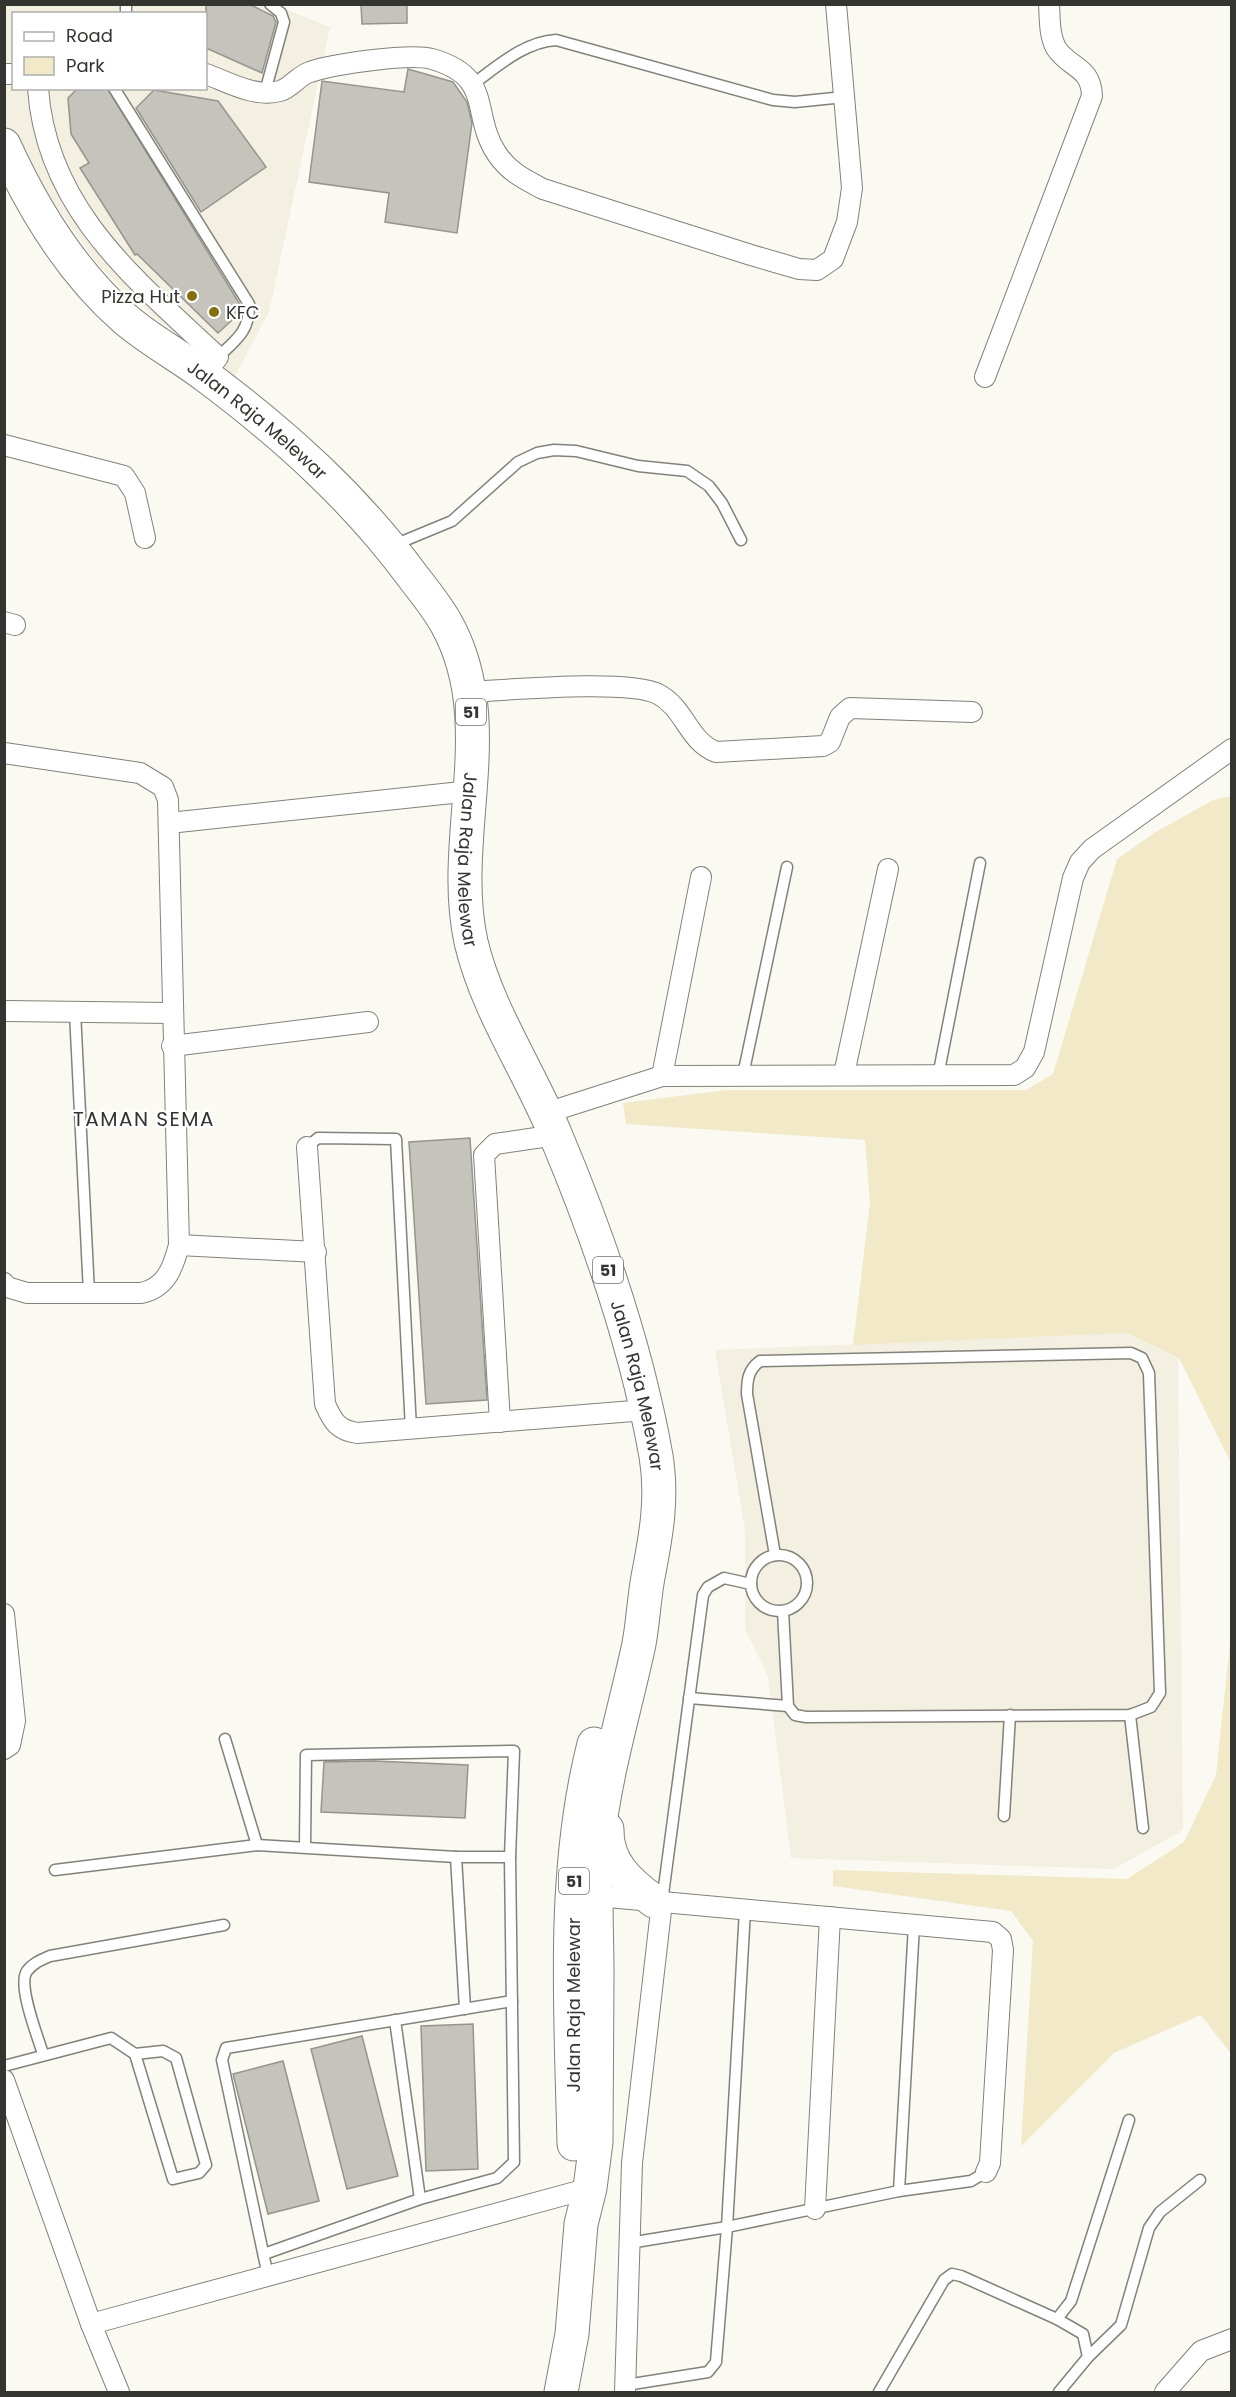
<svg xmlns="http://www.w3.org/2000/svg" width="1236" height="2397" font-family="Poppins,sans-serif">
<rect width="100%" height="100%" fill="#faf9f2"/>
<!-- built -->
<g fill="#f3efe1" fill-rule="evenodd">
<path d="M 4,5 L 274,5 L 330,27 L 269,312 L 234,378 L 148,312 L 99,266 L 47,193 L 5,186 ZM 14,14 L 206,14 L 206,88 L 14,88 Z"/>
<path d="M 1125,1333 L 1178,1358 L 1183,1830 L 1114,1869 L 791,1858 L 768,1676 L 745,1629 L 745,1529 L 715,1350 Z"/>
</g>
<!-- green -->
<g fill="#f1e9c8">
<path d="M 1231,796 L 1231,1463 L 1179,1358 L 1126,1333 L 853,1345 L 870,1203 L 865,1140 L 626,1124 L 623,1103 L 727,1090 L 1026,1090 L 1053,1074 L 1117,859 L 1156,832 L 1213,800 Z"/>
<path d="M 1231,1634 L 1231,2054 L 1201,2015 L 1114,2053 L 1021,2146 L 1033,1941 L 1011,1911 L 833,1886 L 833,1870 L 1127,1879 L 1184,1842 L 1216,1775 Z"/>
</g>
<!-- building -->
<g fill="#c4c3bc" stroke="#96948d" stroke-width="1.5">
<path d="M 206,4 L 249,4 L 273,16 L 276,22 L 262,73 L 206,48 Z"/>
<path d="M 361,4 L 407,4 L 407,23 L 362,24 Z"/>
<path d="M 408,69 L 453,82 L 467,102 L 472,123 L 457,233 L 385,222 L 389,193 L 309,182 L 322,81 L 404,92 Z"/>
<path d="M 107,88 L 241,306 L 241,312 L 218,333 L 137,254 L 135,255 L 80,168 L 89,163 L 71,134 L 68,98 L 77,89 Z"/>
<path d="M 154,90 L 218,101 L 266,167 L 201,212 L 136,108 Z"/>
<path d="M 470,1138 L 487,1400 L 426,1404 L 409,1142 Z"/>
<path d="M 374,1761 L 468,1765 L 465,1818 L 321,1812 L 324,1762 Z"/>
<path d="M 473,2024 L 478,2169 L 426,2171 L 421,2026 Z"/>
<path d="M 362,2036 L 398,2176 L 347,2189 L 311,2049 Z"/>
<path d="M 283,2061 L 319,2201 L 268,2214 L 233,2074 Z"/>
</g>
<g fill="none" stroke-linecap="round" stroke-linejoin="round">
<defs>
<g id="lane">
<path d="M 126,4 L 126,14"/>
<path d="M 473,84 C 498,66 524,42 556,40 L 773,100 L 795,102 L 844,97"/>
<path d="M 114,88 L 249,304 C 250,331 236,340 218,357"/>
<path d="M 265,92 L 284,22 L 281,13 L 270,4"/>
<path d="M 394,545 L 452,521 L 518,462 L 537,453 L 554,450 L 576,451 L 638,466 L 687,471 L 709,486 L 722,503 L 741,540"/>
<path d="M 75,1012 L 89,1293"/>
<path d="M 743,1075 L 787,867"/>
<path d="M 938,1076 L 980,863"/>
<path d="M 307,1147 L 318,1138 L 396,1139 L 411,1429"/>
<path d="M 775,1555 L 747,1394 C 747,1380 748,1370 760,1361 L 1131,1353 L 1142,1358 L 1149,1373 L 1160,1693 L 1151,1707 L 1130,1715 L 806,1717 L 795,1715 L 788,1706 L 783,1611"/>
<circle cx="779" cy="1583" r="28"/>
<path d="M 689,1698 L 788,1706"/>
<path d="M 1130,1715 L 1143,1828"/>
<path d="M 225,1739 L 257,1845"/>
<path d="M 1004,1816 L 1010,1715"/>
<path d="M 456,1857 L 465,2009"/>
<path d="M 55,1870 L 257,1845 L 456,1857 L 510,1857"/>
<path d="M 662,1902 L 703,1595 L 708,1587 L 724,1578 L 751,1584"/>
<path d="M 395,2020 L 420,2199"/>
<path d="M 43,2054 C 38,2037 17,1985 27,1971 C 33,1963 41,1960 50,1956 L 224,1925"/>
<path d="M 4,2066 L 111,2038 L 135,2054 L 163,2051 L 176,2058 L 206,2165 L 199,2173 L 173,2179 L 135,2054"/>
<path d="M 899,2191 L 914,1925"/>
<path d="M 629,2243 L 727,2227 L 899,2191 L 971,2181 L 986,2172"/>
<path d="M 264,2254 L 420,2199 L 497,2178 L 514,2162 L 510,1857 L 514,1751 L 306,1755 L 305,1846"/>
<path d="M 268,2276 L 222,2060 L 226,2048 L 512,2001"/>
<path d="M 1057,2319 L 1071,2301 L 1129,2120"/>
<path d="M 1088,2357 L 1121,2325 L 1149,2228 L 1160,2212 L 1200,2180"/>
<path d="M 626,2385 L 708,2372 L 716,2362 L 727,2227 L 745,1910"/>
<path d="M 879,2392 L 944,2280 L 952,2274 L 961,2276 L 1057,2319 L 1083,2334 L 1088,2357 L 1059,2392"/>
</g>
<g id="street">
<path d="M 4,74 L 14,74"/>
<path d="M 206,74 C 228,82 255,98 280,91 C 291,88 299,75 310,72 C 333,64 410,53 432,59 C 495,77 470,114 497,154 C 509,172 524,179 543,189 L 751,255 L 799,269 L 817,270 L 833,259 L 847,222 L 852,188 L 836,4"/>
<path d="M 38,88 C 46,209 136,280 218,357 L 204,375"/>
<path d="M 985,377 L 1092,96 C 1091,66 1070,69 1056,48 C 1049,35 1050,19 1049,4"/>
<path d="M 4,445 L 124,476 L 135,493 L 145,538"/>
<path d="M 4,622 L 15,625"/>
<path d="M 469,692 C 509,690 628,679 658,694 C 685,708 688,741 716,752 L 823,746 L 830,742 L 840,717 L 850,708 L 972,712"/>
<path d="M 4,753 L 140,773 L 163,787 L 168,800 L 179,1245 C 173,1268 166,1288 141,1293 L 27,1293 L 7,1287 L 4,1283"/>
<path d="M 169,823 L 471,791"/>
<path d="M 4,1011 L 172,1013"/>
<path d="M 172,1046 L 368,1022"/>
<path d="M 844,1074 L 888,869"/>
<path d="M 662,1076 L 701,877"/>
<path d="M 546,1113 L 662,1076 L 1014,1075 L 1025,1068 L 1034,1052 L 1073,878 L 1080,862 L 1092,849 L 1232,749"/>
<path d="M 307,1147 L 325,1404 C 333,1422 338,1430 357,1433 L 646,1410"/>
<path d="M 179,1245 L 316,1252"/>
<path d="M 500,1422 L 484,1155 L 495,1144 L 556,1135"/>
<path d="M 4,1614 L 15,1721 L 10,1745 L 4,1749"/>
<path d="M 597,1896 L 993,1932 L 1001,1939 L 1003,1950 L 990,2163 L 986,2172"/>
<path d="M 4,2080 L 91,2324 L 119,2392"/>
<path d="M 815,2209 L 830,1917"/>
<path d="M 91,2324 L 590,2188"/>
<path d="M 625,2392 L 632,2163 L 662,1902"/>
<path d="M 1165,2392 L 1201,2351 L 1232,2339"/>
</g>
<g id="highway">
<path id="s1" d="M 4,145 C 33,209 72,272 124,318 C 149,340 180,356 206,376 C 285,435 356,499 414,578 C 425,592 437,607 446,623 C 502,722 448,837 471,942 C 487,1010 530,1072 556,1136 C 598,1236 637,1349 656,1456 C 663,1498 656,1536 648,1577 C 644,1599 643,1622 639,1644 C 625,1709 605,1774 598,1840 C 594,1885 597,1930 597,1974 C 597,2030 596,2086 596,2142 L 590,2188 L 581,2224 L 572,2334 L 561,2392"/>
<path d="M 607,1829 C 606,1863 629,1883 654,1901"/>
<path d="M 574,2144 C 571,2011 561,1874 594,1744"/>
</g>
</defs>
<!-- lane casing -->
<use href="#lane" stroke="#82817a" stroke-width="13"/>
<!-- street casing -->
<use href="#street" stroke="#82817a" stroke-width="22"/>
<!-- highway casing -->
<use href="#highway" stroke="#82817a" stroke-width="35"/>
<!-- lane -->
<use href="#lane" stroke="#fff" stroke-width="10"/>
<!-- street -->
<use href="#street" stroke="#fff" stroke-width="20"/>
<!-- highway -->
<use href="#highway" stroke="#fff" stroke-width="33"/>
</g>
<!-- markers -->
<g fill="#836f0d" stroke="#fff" stroke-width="2">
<circle cx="192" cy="296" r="6"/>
<circle cx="214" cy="312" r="6"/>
</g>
<g text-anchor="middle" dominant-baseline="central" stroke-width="4.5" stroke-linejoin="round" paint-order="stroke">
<!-- shield labels -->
<g fill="#fff" stroke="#71716f" stroke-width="1.5">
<rect x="456" y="699" width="30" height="26" rx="4.5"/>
<rect x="593" y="1257" width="30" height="26" rx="4.5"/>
<rect x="559" y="1868" width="30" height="26" rx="4.5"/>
</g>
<g font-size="16" font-weight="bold" fill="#343431">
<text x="471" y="712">51</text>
<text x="608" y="1270">51</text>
<text x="574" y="1881">51</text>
</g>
<!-- poi labels -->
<g font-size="18" fill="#343431" stroke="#fff" text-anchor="end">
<text x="180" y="296">Pizza Hut</text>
<text x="226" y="312" text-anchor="start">KFC</text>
</g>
<!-- street labels -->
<g font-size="18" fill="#343431" stroke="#fff">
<text stroke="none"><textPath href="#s1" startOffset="380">Jalan Raja Melewar</textPath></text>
<text stroke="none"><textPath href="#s1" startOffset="900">Jalan Raja Melewar</textPath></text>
<text stroke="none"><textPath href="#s1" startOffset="1458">Jalan Raja Melewar</textPath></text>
<text transform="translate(573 2005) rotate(-90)">Jalan Raja Melewar</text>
</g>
<!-- neighbourhood labels -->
<g font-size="20" letter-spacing="1.5" fill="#343431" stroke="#fff">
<text x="144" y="1119">TAMAN SEMA</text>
</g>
</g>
<!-- border -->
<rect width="1236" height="2397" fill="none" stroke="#343431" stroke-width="12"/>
<!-- legend -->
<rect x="12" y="12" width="195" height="78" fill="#ffffff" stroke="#aeaead" stroke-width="1.5"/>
<rect x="24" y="32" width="30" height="9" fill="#ffffff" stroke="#aeaead" stroke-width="1.5"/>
<text x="66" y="42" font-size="18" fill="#343431">Road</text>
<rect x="24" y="57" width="30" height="18" fill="#f1e9c8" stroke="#aeaead" stroke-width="1.5"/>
<text x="66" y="72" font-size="18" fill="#343431">Park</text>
</svg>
